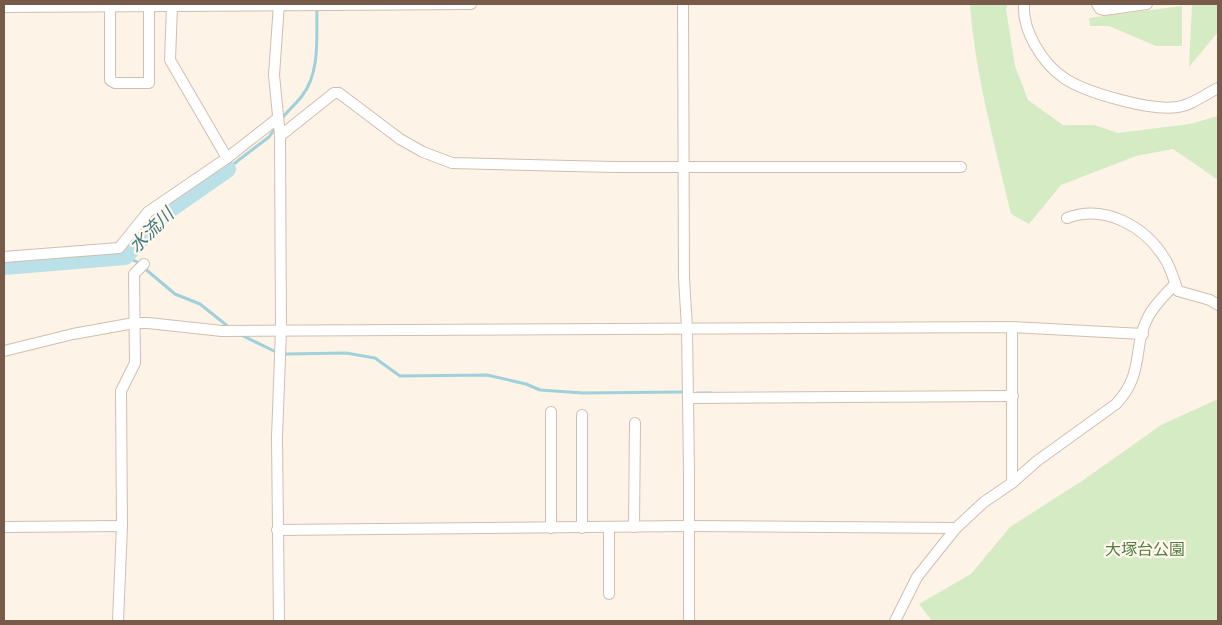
<svg xmlns="http://www.w3.org/2000/svg" width="1222" height="625" font-family="Roboto,'Noto Sans JP',sans-serif">
<rect width="100%" height="100%" fill="#fdf4e7"/>
<!-- green -->
<g fill="#d4ebc4">
<path d="M 970,4 L 1008,4 L 1006,9 L 1015,66 L 1028,100 L 1063,125 L 1094,125 L 1118,133 L 1190,124 L 1218,116 L 1218,180 L 1173,149 L 1136,156 L 1061,185 L 1029,224 L 1011,214 C 995,145 975,74 970,4 Z"/>
<path d="M 1192,4 L 1218,4 L 1218,32 L 1189,67 Z"/>
<path d="M 1182,6 L 1182,46 L 1156,46 L 1109,26 L 1090,26 L 1089,18 Z"/>
<path d="M 1218,399 L 1218,621 L 932,621 L 919,604 L 971,574 L 1010,527 L 1082,481 L 1161,425 Z"/>
</g>
<g fill="none" stroke-linecap="round" stroke-linejoin="round">
<!-- stream -->
<g stroke="#a0d0d9" stroke-width="3">
<path d="M 281,120 C 287,111 296,104 302,96 C 321,71 316,36 317,7"/>
<path d="M 227,169 L 269,137 L 276,127"/>
<path d="M 125,256 L 137,262 L 175,294 L 200,304 L 230,328"/>
<path d="M 239,334 L 274,351"/>
<path d="M 286,354 L 346,353 L 375,358 L 400,376 L 487,375 L 526,384 L 540,390 L 583,393 L 682,392"/>
<path d="M 697,393 L 712,393"/>
</g>
<!-- river -->
<path stroke="#bae1e7" stroke-width="18" d="M 4,266 L 125,256 L 165,212 L 227,169"/>
<defs>
<g id="minor">
<path d="M 279,4 L 274,75 L 280,136 L 281,330 L 277,437 L 279,621"/>
<path d="M 683,4 L 684,278 L 687,328 L 689,472 L 689,621"/>
<path d="M 1024,4 C 1022,30 1042,63 1064,78 C 1086,93 1151,111 1177,107 C 1190,106 1206,94 1218,88"/>
<path d="M 1097,4 L 1100,9 L 1104,10 L 1147,4"/>
<path d="M 110,5 L 110,80 L 115,83 L 149,83 L 149,4"/>
<path d="M 172,6 L 170,60 L 227,158"/>
<path d="M 4,7 L 471,4"/>
<path d="M 280,136 L 334,93 L 339,93 L 400,139 L 423,152 L 452,163 L 613,167 L 961,167"/>
<path d="M 1067,218 C 1105,204 1145,226 1165,259 C 1171,268 1174,281 1178,291 L 1210,300 L 1218,305"/>
<path d="M 4,257 L 119,248 L 148,212 L 227,158 L 278,118"/>
<path d="M 4,351 L 73,334 L 134,323 L 148,323 L 222,331 L 1012,327 L 1143,334"/>
<path d="M 688,398 L 1013,396"/>
<path d="M 551,412 L 551,528"/>
<path d="M 582,415 L 582,528"/>
<path d="M 1012,483 L 1012,327"/>
<path d="M 4,527 L 122,526"/>
<path d="M 634,527 L 635,423"/>
<path d="M 277,530 L 689,526 L 956,528"/>
<path d="M 609,594 L 609,528"/>
<path d="M 118,621 L 122,526 L 121,391 L 135,363 L 134,274 L 144,264"/>
<path d="M 895,621 L 917,577 L 956,528 L 984,502 L 1012,483 L 1037,461 L 1116,404 C 1145,374 1132,348 1148,317 C 1154,305 1166,294 1175,284"/>
</g>
</defs>
<!-- minor casing -->
<use href="#minor" stroke="#d1beaf" stroke-width="12"/>
<!-- minor -->
<use href="#minor" stroke="#fff" stroke-width="10"/>
</g>
<g text-anchor="middle" dominant-baseline="central" stroke-width="4.5" stroke-linejoin="round" paint-order="stroke">
<!-- park labels -->
<g font-size="16" fill="#547d42" stroke="#fff8ed">
<text x="1145" y="549">大塚台公園</text>
</g>
<!-- water labels -->
<g font-size="18" font-style="italic" fill="#407983" stroke="#fff8ed">
<text transform="translate(151 230) rotate(-45)">水流川</text>
</g>
</g>
<!-- border -->
<rect width="1222" height="625" fill="none" stroke="#775a4a" stroke-width="10"/>
</svg>
